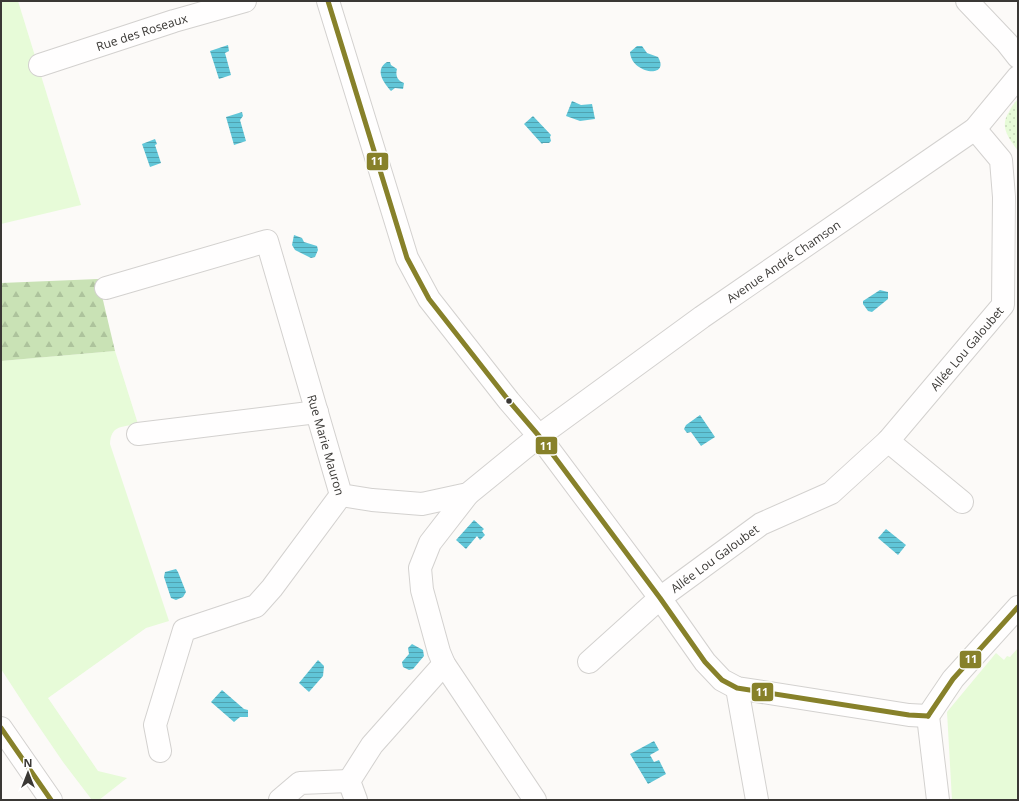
<svg xmlns="http://www.w3.org/2000/svg" width="1019" height="801" font-family="'Open Sans',sans-serif">
<defs>
<pattern id="forest-firs" width="22" height="20" patternUnits="userSpaceOnUse"><rect width="22" height="20" fill="#c9e2b5"/><path d="M5 1l3.5 6h-7zM16 11l3.5 6h-7z" fill="#adc39c"/></pattern>
<pattern id="park-dots" width="8" height="8" patternUnits="userSpaceOnUse"><rect width="8" height="8" fill="#e7fbd8"/><path d="M2 2h.1M6 6h.1" fill="none" stroke="#c7d8ba" stroke-width="1.8" stroke-linecap="round"/></pattern>
<pattern id="water-rules" width="6" height="5" patternUnits="userSpaceOnUse"><rect width="6" height="5" fill="#60c6d8"/><path d="M0 2.5h6" fill="none" stroke="#50a2b0"/></pattern>
</defs>
<rect width="100%" height="100%" fill="#fcfaf8"/>
<!-- grass -->
<g fill="#e7fbd8">
<path d="M 1,1 L 18,1 L 81,205 L 1,224 Z"/>
<path d="M 115,351 L 138,424 C 122,427 111,425 110,444 L 169,621 L 146,628 L 48,698 L 98,771 L 127,778 L 99,800 L 92,800 L 63,762 L 31,715 L 1,669 L 1,361 Z"/>
<path d="M 1018,648 L 1018,800 L 952,800 L 947,712 L 996,653 L 1004,660 L 1007,656 L 1010,657 Z"/>
</g>
<!-- forest -->
<path fill="url(#forest-firs)" d="M 98,279 L 115,351 L 1,361 L 1,283 Z"/>
<!-- park -->
<path fill="url(#park-dots)" d="M 1018,99 L 1018,151 C 1009,138 999,127 1009,112 C 1011,107 1014,103 1018,99 Z"/>
<!-- water -->
<g fill="url(#water-rules)">
<path d="M 228,45 L 229,51 L 225,53 L 231,75 L 219,79 L 210,51 Z"/>
<path d="M 637,46 L 642,46 L 647,53 L 658,57 C 671,79 631,74 630,52 Z"/>
<path d="M 387,62 L 390,62 L 391,65 L 397,69 C 395,76 398,81 404,83 L 403,89 L 395,88 L 391,91 C 384,83 374,70 387,62 Z"/>
<path d="M 572,101 L 581,105 L 592,104 L 595,119 L 580,121 L 566,116 Z"/>
<path d="M 242,112 L 243,116 L 240,120 L 246,141 L 234,145 L 226,117 Z"/>
<path d="M 533,116 L 551,135 L 550,137 L 551,141 L 549,143 L 543,143 L 542,144 L 524,124 Z"/>
<path d="M 155,139 L 157,144 L 155,145 L 161,163 L 150,167 L 142,144 Z"/>
<path d="M 294,235 L 302,238 L 304,242 L 317,246 L 318,250 L 315,257 L 311,258 L 295,250 L 292,245 Z"/>
<path d="M 880,290 L 888,292 L 888,299 L 872,312 L 868,311 L 863,304 L 863,301 Z"/>
<path d="M 700,415 L 715,437 L 701,446 L 691,432 L 687,433 L 684,429 L 686,425 Z"/>
<path d="M 474,520 L 484,529 L 482,531 L 485,535 L 480,540 L 477,536 L 466,549 L 456,540 Z"/>
<path d="M 886,529 L 906,545 L 898,555 L 878,538 Z"/>
<path d="M 176,569 L 178,572 L 186,592 L 183,597 L 176,600 L 171,598 L 164,577 L 165,572 Z"/>
<path d="M 412,644 L 423,650 L 424,656 L 413,669 L 409,670 L 403,667 L 402,662 L 409,654 L 408,648 Z"/>
<path d="M 318,660 L 324,666 L 323,676 L 309,692 L 299,683 Z"/>
<path d="M 222,690 L 244,709 L 248,710 L 248,717 L 240,717 L 234,722 L 211,702 Z"/>
<path d="M 654,741 L 659,750 L 650,755 L 654,762 L 659,760 L 666,774 L 648,784 L 630,754 Z"/>
</g>
<g fill="none" stroke-linecap="round" stroke-linejoin="round">
<defs>
<g id="minor">
<path d="M 328,1 L 407,258 L 429,299 L 509,401 L 539,436 L 660,598 L 705,662 L 722,680 L 737,688 L 909,715 L 928,716"/>
<path d="M 967,1 L 1007,43 L 1018,57"/>
<path id="s1" d="M 40,65 L 174,21 L 245,1"/>
<path id="s2" d="M 106,288 L 267,241 L 341,495 L 372,500 L 422,504 L 468,494 L 539,436 L 702,317 L 975,129 L 1018,77"/>
<path d="M 138,434 L 317,412"/>
<path d="M 888,441 L 962,502"/>
<path d="M 468,494 L 430,543 L 420,568 L 422,590 L 439,652 L 444,664 L 535,800"/>
<path id="s3" d="M 589,662 L 660,598 L 761,524 L 831,493 L 888,441 L 1003,305 L 1004,197 L 1001,160 L 975,129"/>
<path d="M 737,688 L 757,800"/>
<path d="M 160,751 L 155,725 L 184,630 L 256,606 L 272,588 L 341,495"/>
<path d="M 280,800 L 300,783 L 349,781"/>
<path d="M 356,800 L 349,781 L 372,745 L 444,664"/>
<path d="M 938,800 L 928,716 L 953,679 L 1018,607"/>
</g>
<path id="major" d="M 1,728 L 51,800"/>
</defs>
<!-- minor casing -->
<use href="#minor" stroke="#d3d1cf" stroke-width="24"/>
<!-- major casing -->
<use href="#major" stroke="#d3d1cf" stroke-width="24"/>
<!-- minor -->
<use href="#minor" stroke="#fffefe" stroke-width="22"/>
<!-- major -->
<use href="#major" stroke="#fffefe" stroke-width="22"/>
<defs>
<g id="bus-1">
<path d="M 328,1 L 407,258 L 429,299 L 509,401 L 539,436 L 660,598 L 705,662 L 722,680 L 737,688 L 909,715 L 928,716"/>
<path d="M 928,716 L 953,679 L 1018,607"/>
<path d="M 1,728 L 51,800"/>
</g>
</defs>
<!-- bus-1 casing -->
<use href="#bus-1" stroke="#fff" stroke-width="8"/>
<!-- bus-1 -->
<use href="#bus-1" stroke="#87812a" stroke-width="5"/>
</g>
<!-- markers -->
<circle fill="#3a3835" stroke="#fff" stroke-width="1.5" cx="509" cy="401" r="3.5"/>
<g text-anchor="middle" dominant-baseline="central" stroke-width="3" stroke-linejoin="round" paint-order="stroke">
<!-- street labels -->
<g font-size="12" fill="#3a3835" stroke="#fff">
<text stroke="none"><textPath href="#s1" startOffset="107">Rue des Roseaux</textPath></text>
<text stroke="none"><textPath href="#s2" startOffset="953">Avenue André Chamson</textPath></text>
<text stroke="none"><textPath href="#s3" startOffset="496">Allée Lou Galoubet</textPath></text>
<text stroke="none"><textPath href="#s2" startOffset="380">Rue Marie Mauron</textPath></text>
<text stroke="none"><textPath href="#s3" startOffset="163">Allée Lou Galoubet</textPath></text>
</g>
</g>
<g stroke="#fff" stroke-width="1.5">
<rect x="366" y="152" width="23" height="19" rx="4" fill="#87812a"/>
<rect x="535" y="436" width="23" height="19" rx="4" fill="#87812a"/>
<rect x="959" y="650" width="23" height="19" rx="4" fill="#87812a"/>
<rect x="751" y="682" width="23" height="20" rx="4" fill="#87812a"/>
</g>
<g font-size="11" text-anchor="middle" font-weight="bold" fill="#fff">
<text x="377" y="165">11</text>
<text x="546" y="450">11</text>
<text x="971" y="663">11</text>
<text x="762" y="696">11</text>
</g>
<!-- border -->
<rect width="1019" height="801" fill="none" stroke="#3a3835" stroke-width="4"/>
<!-- north arrow -->
<g transform="translate(28 773)" stroke="#ffffff" stroke-width="3" paint-order="stroke">
<path d="M0-3L7 15L0 10L-7 15Z" fill="#3a3835"/>
<text y="-6" font-size="11" font-weight="bold" text-anchor="middle" fill="#3a3835">N</text>
</g>
</svg>
